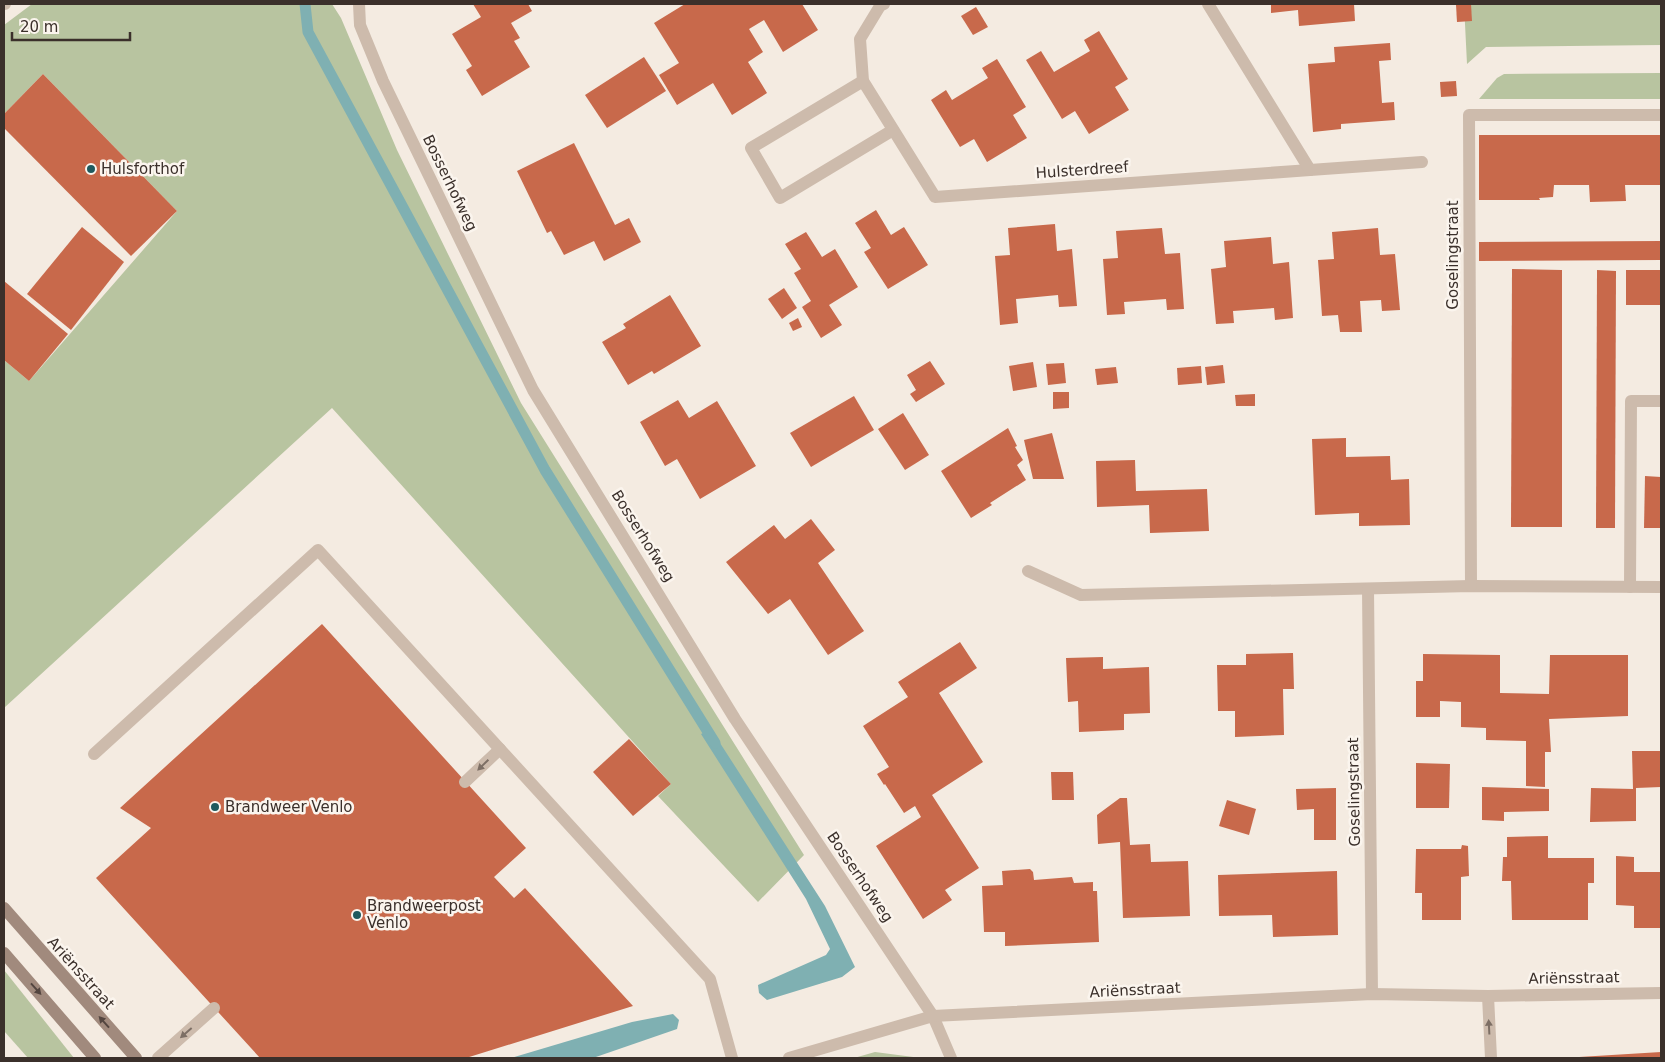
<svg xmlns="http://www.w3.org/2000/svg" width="1665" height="1062" font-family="'DejaVu Sans',sans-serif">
<rect width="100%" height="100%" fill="#f4ebe1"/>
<!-- green -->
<g fill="#b8c4a0">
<path d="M 32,4 L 332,4 L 341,18 L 397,150 L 521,403 L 804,855 L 758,902 L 658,796 L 671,784 L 332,408 L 4,708 L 4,360 L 29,381 L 177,211 L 43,74 L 4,114 L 4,25 Z"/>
<path d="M 1464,4 L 1661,4 L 1661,45 L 1486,47 L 1467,64 Z"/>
<path d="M 1661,73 L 1661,99 L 1479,99 L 1497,78 L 1504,74 Z"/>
<path d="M 4,970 L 74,1058 L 28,1058 L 4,1031 Z"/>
<path d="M 875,1052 L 921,1058 L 854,1058 Z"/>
</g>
<!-- water -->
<g fill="#7fb0b2">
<path d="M 711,729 L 825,906 L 855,967 L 842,977 L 767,1000 L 759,993 L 758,985 L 826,955 L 830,949 L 806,899 L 701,734 Z"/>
<path d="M 673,1014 L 679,1020 L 677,1029 L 593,1058 L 511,1058 L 632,1022 Z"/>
</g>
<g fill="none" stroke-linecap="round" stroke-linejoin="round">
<!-- stream -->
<path stroke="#7fb0b2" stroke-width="11" d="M 305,4 L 308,32 L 545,470 L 715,743"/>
</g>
<!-- building -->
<g fill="#c8694b">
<path d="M 473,4 L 528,4 L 532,11 L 511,23 L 520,38 L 514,41 L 530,67 L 482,96 L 466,70 L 472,66 L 452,34 L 481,17 Z"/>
<path d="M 685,4 L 802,4 L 818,30 L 783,52 L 764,20 L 749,29 L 763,52 L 748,62 L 767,93 L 732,115 L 713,83 L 677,105 L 659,75 L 679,63 L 654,23 Z"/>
<path d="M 1271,4 L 1354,4 L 1355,21 L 1299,26 L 1298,10 L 1271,13 Z"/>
<path d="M 1471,4 L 1472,21 L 1457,22 L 1456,5 Z"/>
<path d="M 976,7 L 988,27 L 973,35 L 961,16 Z"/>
<path d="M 1099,31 L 1128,79 L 1115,87 L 1129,110 L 1089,134 L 1075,111 L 1062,119 L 1026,60 L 1041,51 L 1054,72 L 1090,51 L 1084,40 Z"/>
<path d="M 1390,43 L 1391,60 L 1379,61 L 1382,103 L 1394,102 L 1395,120 L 1341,124 L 1341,129 L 1313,132 L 1308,64 L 1335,62 L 1334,47 Z"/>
<path d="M 644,57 L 666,91 L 607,128 L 585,95 Z"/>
<path d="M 997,59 L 1026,107 L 1013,115 L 1027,138 L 987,162 L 974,139 L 960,147 L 931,100 L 946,90 L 952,100 L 988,78 L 982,68 Z"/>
<path d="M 43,74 L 177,211 L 131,256 L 4,128 L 4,114 Z"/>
<path d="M 1456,81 L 1457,96 L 1441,97 L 1440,82 Z"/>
<path d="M 1479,135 L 1661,135 L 1661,185 L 1625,185 L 1626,201 L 1590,202 L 1589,185 L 1554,185 L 1553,197 L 1539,198 L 1540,200 L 1479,200 Z"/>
<path d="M 574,143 L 615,225 L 629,218 L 641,242 L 604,261 L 594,241 L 564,255 L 551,231 L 547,233 L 517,171 Z"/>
<path d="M 876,210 L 891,235 L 904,227 L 928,265 L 888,289 L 864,252 L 871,248 L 855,223 Z"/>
<path d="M 1055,224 L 1057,251 L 1072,249 L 1077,306 L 1059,307 L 1058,295 L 1016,299 L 1018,323 L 1000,325 L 995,256 L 1010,255 L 1008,228 Z"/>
<path d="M 82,227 L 124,262 L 71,330 L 27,294 Z"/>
<path d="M 1162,228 L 1165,254 L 1180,253 L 1184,309 L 1167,310 L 1166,299 L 1124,302 L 1125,314 L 1107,315 L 1103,259 L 1118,258 L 1116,231 Z"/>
<path d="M 1378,228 L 1380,255 L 1395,254 L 1400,310 L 1382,311 L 1381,300 L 1360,301 L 1362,332 L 1340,332 L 1338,315 L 1322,316 L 1318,260 L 1334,259 L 1332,232 Z"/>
<path d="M 806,232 L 822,257 L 835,249 L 858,287 L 829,305 L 842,325 L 821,338 L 802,307 L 811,301 L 794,273 L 801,269 L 785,244 Z"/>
<path d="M 1271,237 L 1273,264 L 1289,262 L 1293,318 L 1275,320 L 1274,308 L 1233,311 L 1234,323 L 1216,324 L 1211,269 L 1226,267 L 1224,241 Z"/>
<path d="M 1661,241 L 1661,260 L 1479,261 L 1479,242 Z"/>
<path d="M 1512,269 L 1562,270 L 1562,527 L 1511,527 Z"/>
<path d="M 1597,270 L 1616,271 L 1615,528 L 1596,528 Z"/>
<rect x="1626" y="270" width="35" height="35"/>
<path d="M 4,281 L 68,334 L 29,381 L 4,360 Z"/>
<path d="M 784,288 L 797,308 L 782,319 L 768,299 Z"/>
<path d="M 670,295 L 701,346 L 654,374 L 652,371 L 628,385 L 602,342 L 626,328 L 623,324 Z"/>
<path d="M 798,318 L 802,327 L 793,331 L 789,323 Z"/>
<path d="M 930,361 L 945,384 L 916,402 L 910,394 L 916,390 L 907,375 Z"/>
<path d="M 1033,362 L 1037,387 L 1013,391 L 1009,366 Z"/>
<path d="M 1064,363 L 1066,383 L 1048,385 L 1046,364 Z"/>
<path d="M 1223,365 L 1225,383 L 1207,385 L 1205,367 Z"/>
<path d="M 1201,366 L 1202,383 L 1178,385 L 1177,368 Z"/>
<path d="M 1116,367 L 1118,383 L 1097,385 L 1095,369 Z"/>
<path d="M 1053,392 L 1069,392 L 1069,408 L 1053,409 Z"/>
<path d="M 1255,394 L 1255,406 L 1236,406 L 1235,395 Z"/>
<path d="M 854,396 L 874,430 L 811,467 L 790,433 Z"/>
<path d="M 678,400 L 689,418 L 717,401 L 756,466 L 700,499 L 677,459 L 665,466 L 640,422 Z"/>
<path d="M 903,413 L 929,455 L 905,470 L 878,429 Z"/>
<path d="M 1008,428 L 1017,446 L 1015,447 L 1023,460 L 1017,465 L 1026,480 L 990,503 L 992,505 L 971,518 L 941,471 Z"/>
<path d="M 1052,433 L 1064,479 L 1033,479 L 1024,440 Z"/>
<path d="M 1346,438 L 1346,457 L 1390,456 L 1391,480 L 1409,479 L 1410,525 L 1359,526 L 1359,513 L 1315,515 L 1312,439 Z"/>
<path d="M 1135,460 L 1136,491 L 1207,489 L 1209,531 L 1150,533 L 1149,505 L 1097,507 L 1096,461 Z"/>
<path d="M 1645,476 L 1661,477 L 1661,528 L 1644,528 Z"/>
<path d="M 811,519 L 835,550 L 818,563 L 864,631 L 828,655 L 790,599 L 768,614 L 726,562 L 774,525 L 785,539 Z"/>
<path d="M 322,624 L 526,848 L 494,877 L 514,898 L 525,888 L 633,1006 L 466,1058 L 260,1058 L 96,878 L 151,828 L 120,808 Z"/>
<path d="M 960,642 L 977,668 L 939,693 L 983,762 L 932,795 L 979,868 L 945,890 L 952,900 L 923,919 L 876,846 L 921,817 L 915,806 L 904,813 L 885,784 L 884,785 L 877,774 L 889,767 L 863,726 L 908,697 L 898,682 Z"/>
<path d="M 1293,653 L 1294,689 L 1283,689 L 1284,735 L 1235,737 L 1235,711 L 1218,711 L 1217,665 L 1246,665 L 1246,654 Z"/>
<path d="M 1423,654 L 1500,655 L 1500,693 L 1549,694 L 1550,655 L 1628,655 L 1628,716 L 1549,719 L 1551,752 L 1545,752 L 1545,787 L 1526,786 L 1526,741 L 1486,740 L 1486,728 L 1461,727 L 1461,702 L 1440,701 L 1440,717 L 1416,717 L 1416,681 L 1423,681 Z"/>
<path d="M 1103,657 L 1103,669 L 1149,667 L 1150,713 L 1124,714 L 1124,730 L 1079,732 L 1078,701 L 1068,702 L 1066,658 Z"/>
<path d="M 629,739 L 671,784 L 633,816 L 593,772 Z"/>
<path d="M 1632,751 L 1661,751 L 1661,787 L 1636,788 L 1636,821 L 1590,822 L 1591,788 L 1633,789 Z"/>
<path d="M 1416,763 L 1450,764 L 1449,808 L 1416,808 Z"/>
<path d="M 1051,772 L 1073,772 L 1074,800 L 1052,800 Z"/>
<path d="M 1482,787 L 1549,789 L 1549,811 L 1504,812 L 1504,821 L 1482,820 Z"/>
<path d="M 1336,788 L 1336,840 L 1314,840 L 1314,809 L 1297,810 L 1296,789 Z"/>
<path d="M 1120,798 L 1127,798 L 1130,845 L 1150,844 L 1151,862 L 1188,861 L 1190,916 L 1123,918 L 1120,842 L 1098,844 L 1097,815 Z"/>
<path d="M 1227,800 L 1256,809 L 1249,835 L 1219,826 Z"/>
<path d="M 1548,836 L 1548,858 L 1594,858 L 1594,883 L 1588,883 L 1588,920 L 1512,920 L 1511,881 L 1502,881 L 1503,857 L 1507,857 L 1507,837 Z"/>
<path d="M 1462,845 L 1468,846 L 1469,876 L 1461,877 L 1461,920 L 1422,920 L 1422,893 L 1415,893 L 1416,849 L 1461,849 Z"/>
<path d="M 1616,856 L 1634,857 L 1634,872 L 1661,872 L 1661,928 L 1634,928 L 1634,906 L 1616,905 Z"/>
<path d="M 1030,869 L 1033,872 L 1034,880 L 1072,877 L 1074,883 L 1093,882 L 1093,891 L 1097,891 L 1099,942 L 1005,946 L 1005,932 L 984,932 L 982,886 L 1003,885 L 1002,871 Z"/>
<path d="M 1337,871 L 1338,935 L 1273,937 L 1272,915 L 1219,916 L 1218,875 Z"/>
<path d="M 1661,1052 L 1661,1058 L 1579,1058 L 1579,1057 Z"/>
</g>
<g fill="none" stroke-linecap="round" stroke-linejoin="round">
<!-- lane -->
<g stroke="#cdbbac" stroke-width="12">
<path d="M 1630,587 L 1631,401 L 1661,401"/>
<path d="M 94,754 L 318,550 L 710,979 L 732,1058"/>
<path d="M 465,782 L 500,749"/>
<path d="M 158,1058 L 214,1008"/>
</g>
<!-- street -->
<g stroke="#cdbbac" stroke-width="12">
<path d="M 4,4 L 5,4"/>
<path d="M 359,4 L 360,25 L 383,81 L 533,390 L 735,719 L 933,1016 L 951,1058"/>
<path d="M 884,4 L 880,6 L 860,39 L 863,81 L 935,197 L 1310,170"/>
<path d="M 1208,4 L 1310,170 L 1422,162"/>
<path d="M 863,81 L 751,148 L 780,198 L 893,130"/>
<path d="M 1028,571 L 1081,595 L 1471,586 L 1661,587"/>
<path d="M 1471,586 L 1469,115 L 1661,115"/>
<path d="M 1368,589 L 1372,994"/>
<path d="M 1488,996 L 1491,1058"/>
<path d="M 789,1058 L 933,1016 L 1372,994 L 1488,996 L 1661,993"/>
</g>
<!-- secondary -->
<g stroke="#a18a7d" stroke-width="12">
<path d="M 4,908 L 136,1058"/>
<path d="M 4,953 L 95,1058"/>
</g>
</g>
<!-- one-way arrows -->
<defs><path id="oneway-solid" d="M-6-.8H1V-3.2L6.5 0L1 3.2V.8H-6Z" transform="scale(1.25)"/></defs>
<g fill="#7d6f65">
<use href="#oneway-solid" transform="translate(483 765) rotate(136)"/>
<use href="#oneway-solid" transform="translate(1489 1027) rotate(-93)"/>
<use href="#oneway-solid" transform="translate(186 1033) rotate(139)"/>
</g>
<g fill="#544640">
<use href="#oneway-solid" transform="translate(36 989) rotate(48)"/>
<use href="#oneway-solid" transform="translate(104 1022) rotate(-132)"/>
</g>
<!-- markers -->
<g fill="#1f5a5e" stroke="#fbf5ee" stroke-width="2">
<circle cx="91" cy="169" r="5"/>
<circle cx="215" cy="807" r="5"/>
<circle cx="357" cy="915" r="5"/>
</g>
<g text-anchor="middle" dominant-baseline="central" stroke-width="5" stroke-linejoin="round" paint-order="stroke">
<!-- poi labels -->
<g font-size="15" fill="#3b302b" stroke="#fbf5ee" text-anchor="start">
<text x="101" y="169">Hulsforthof</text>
<text x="225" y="807">Brandweer Venlo</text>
<text x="367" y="906">Brandweerpost<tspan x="367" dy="17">Venlo</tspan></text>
</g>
<!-- street labels -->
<g font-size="15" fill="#3b302b" stroke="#fbf5ee">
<text transform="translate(1082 170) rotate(-4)">Hulsterdreef</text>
<text transform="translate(450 183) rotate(64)">Bosserhofweg</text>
<text transform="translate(1453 255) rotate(-90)">Goselingstraat</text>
<text transform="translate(643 536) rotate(58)">Bosserhofweg</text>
<text transform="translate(1354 792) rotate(-91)">Goselingstraat</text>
<text transform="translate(860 877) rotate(56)">Bosserhofweg</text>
<text transform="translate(81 973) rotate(48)">Ariënsstraat</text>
<text transform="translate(1574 978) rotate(-1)">Ariënsstraat</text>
<text transform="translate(1135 990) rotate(-3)">Ariënsstraat</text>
</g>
</g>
<!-- border -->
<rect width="1665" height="1062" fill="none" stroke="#3b302b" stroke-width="10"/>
<!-- scale -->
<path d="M12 32v8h118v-8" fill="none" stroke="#3b302b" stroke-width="2.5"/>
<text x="20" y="32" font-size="15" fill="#3b302b" stroke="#fbf5ee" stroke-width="4" paint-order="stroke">20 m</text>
</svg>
